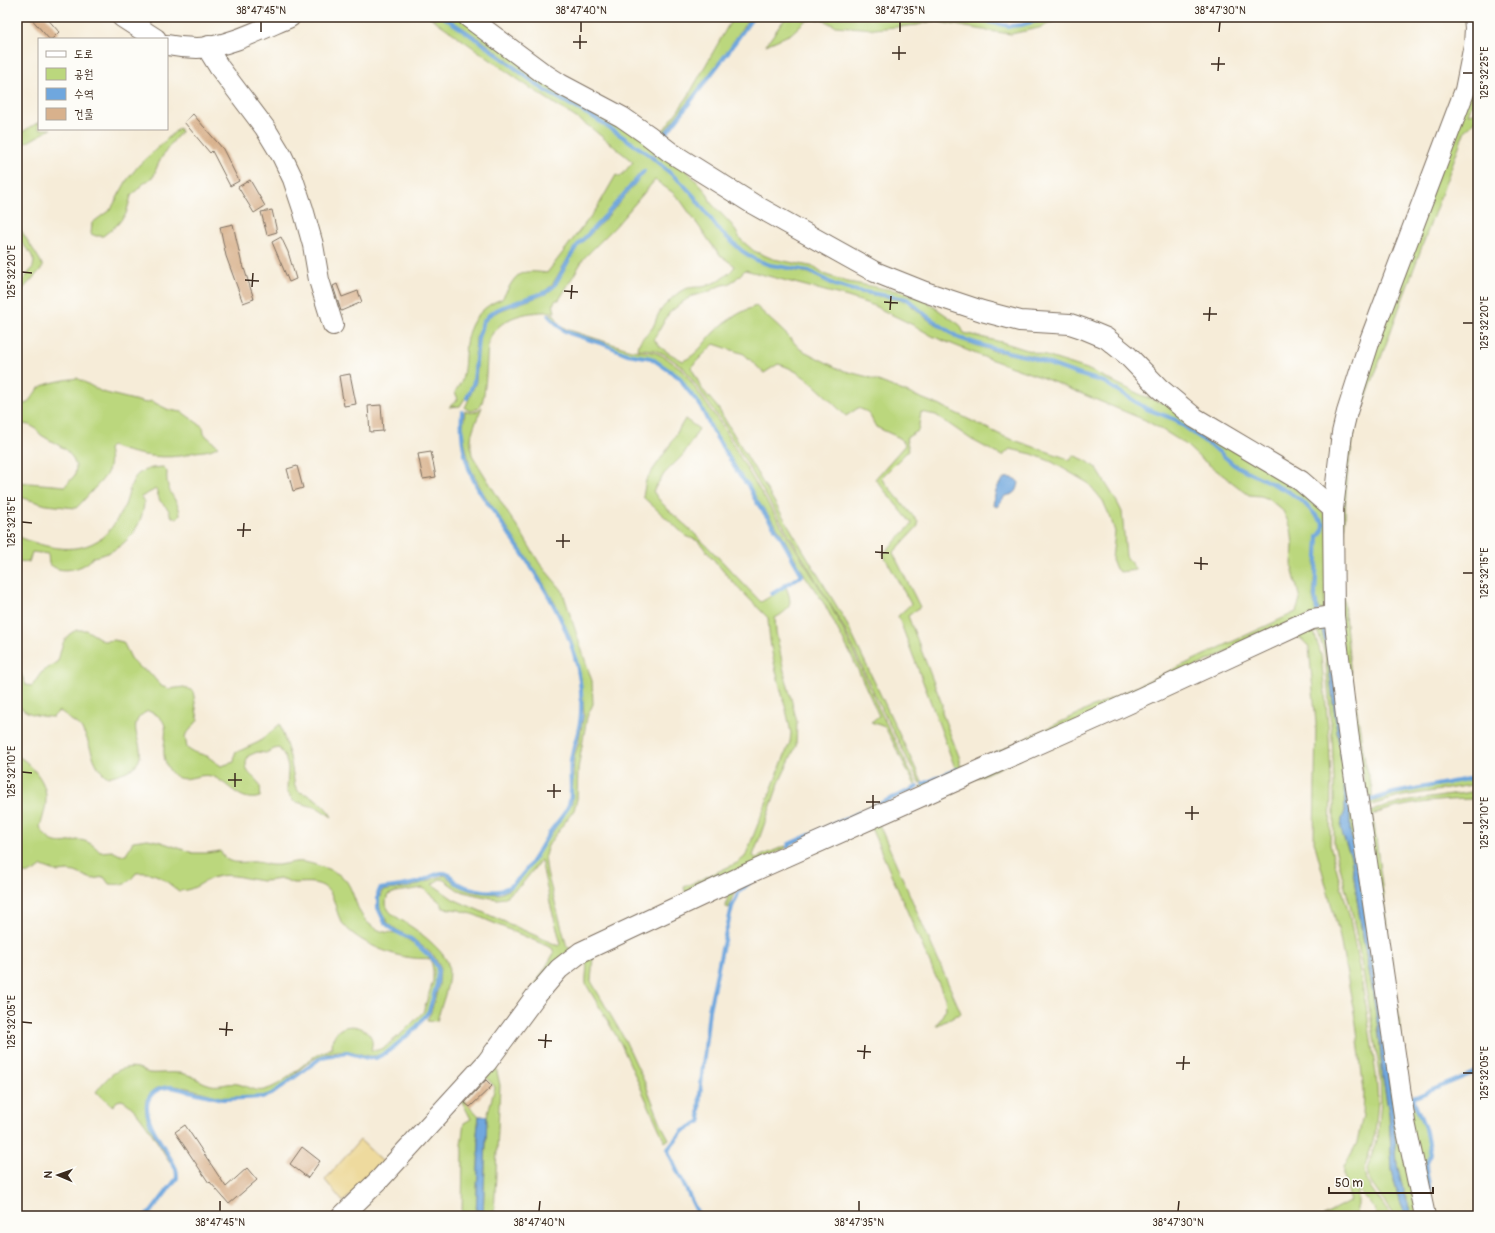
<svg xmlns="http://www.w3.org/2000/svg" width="1495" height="1233" font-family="Pangolin,'Poor Story',sans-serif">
<rect width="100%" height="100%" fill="#fdfcf7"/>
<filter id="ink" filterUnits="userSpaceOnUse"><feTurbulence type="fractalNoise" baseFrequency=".025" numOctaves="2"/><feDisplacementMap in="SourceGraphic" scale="8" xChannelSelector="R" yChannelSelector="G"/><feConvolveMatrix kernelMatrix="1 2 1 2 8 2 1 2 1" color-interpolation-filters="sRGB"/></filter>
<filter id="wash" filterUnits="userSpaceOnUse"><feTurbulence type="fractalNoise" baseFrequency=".012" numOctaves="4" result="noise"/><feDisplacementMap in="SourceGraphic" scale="16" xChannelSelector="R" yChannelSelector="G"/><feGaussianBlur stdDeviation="0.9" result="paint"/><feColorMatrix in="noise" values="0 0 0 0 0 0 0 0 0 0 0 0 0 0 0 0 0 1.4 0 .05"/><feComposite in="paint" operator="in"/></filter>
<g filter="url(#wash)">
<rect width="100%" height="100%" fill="#f6ecd8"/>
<!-- green -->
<g fill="#bbd77d" stroke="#7b804e" fill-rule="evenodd">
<path d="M 430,17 L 442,17 L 482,44 L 543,91 L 598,121 L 647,155 L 682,185 L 692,196 L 718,231 L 741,252 L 756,261 L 770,266 L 809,273 L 834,286 L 851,291 L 906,301 L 927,319 L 958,339 L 990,350 L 1033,359 L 1074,374 L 1104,383 L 1147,410 L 1173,420 L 1219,453 L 1233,466 L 1289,493 L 1303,504 L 1323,525 L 1322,529 L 1317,536 L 1313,597 L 1316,614 L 1297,620 L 924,791 L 921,786 L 958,770 L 957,768 L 955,768 L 936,716 L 898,616 L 911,604 L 883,554 L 912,524 L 875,479 L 905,445 L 900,438 L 876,427 L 868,412 L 858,408 L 846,416 C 826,397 805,371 778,364 L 764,373 L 744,354 L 714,344 L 691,367 L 702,389 L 718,408 L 845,620 L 922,782 L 920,783 L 879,704 L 843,626 L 724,425 L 683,367 L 664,354 L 654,350 L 638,349 C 639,337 647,336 653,327 C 656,321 657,315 661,310 C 666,303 674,296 681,291 C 688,287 695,287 702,287 C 713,285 730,275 735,266 L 721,256 L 715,249 L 681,201 L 672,192 L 655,180 L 615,227 L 584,258 L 559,300 L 556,300 L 553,304 L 555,312 C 529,311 502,315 489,339 C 486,355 487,392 481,405 C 478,409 474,410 470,411 L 465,408 L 476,382 L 479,338 L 484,323 L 490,316 L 499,311 L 546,294 L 555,287 L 577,248 L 608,216 L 645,172 L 642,171 L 605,214 L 575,246 L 552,285 L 545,291 L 497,308 L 488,314 L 482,321 L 476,338 L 473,381 L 466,397 L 460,406 L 449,407 L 458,399 L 455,392 C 457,388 461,383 462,379 C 466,366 464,351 467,338 C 471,319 484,305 502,299 C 517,274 516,269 547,273 L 597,208 L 616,175 L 620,177 L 633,162 L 590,127 L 526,85 ZM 745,270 L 848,297 L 872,305 L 915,326 L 932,336 L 981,356 L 1046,379 L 1145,420 L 1166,432 L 1185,444 L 1200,458 L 1249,495 L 1261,496 L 1269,499 L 1283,511 L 1291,528 L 1293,544 L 1292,567 L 1300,600 L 1296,612 L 967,766 L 960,766 L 960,759 L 942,713 L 942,704 L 908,616 L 920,607 L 893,553 L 918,526 L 918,522 L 881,478 L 909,450 L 906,438 L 918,431 L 921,412 L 936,415 L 972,440 L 1002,456 L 1010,449 L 1032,454 L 1052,462 L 1088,483 L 1103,501 L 1111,519 L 1115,532 L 1112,559 L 1116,569 L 1120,572 L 1136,570 L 1126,556 L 1122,512 L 1117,502 L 1097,469 L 1087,461 L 1073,455 L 1070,461 L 1063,457 L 1005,437 L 941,406 L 868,377 L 841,370 L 800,349 L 787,335 L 756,306 C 739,312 726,321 713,333 C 704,343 697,355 683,361 C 673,355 660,350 654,339 L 669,313 L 684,301 L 692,296 L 708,292 L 719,286 L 728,284 L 736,279 Z"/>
<path d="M 446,17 L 461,17 L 656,146 L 652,157 L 599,119 L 545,89 L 483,41 Z"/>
<path d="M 733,17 L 750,17 L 727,51 L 659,139 L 657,139 L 687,98 Z"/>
<path d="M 786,17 L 958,17 L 1009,27 L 1022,26 L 1052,17 L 1064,17 L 1039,28 L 1011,34 L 989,31 L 933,21 L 917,25 L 874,29 L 835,26 L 821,19 L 812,19 L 805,21 L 791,34 L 766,45 Z"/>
<path d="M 1478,63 L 1478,87 L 1468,114 L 1478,112 L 1478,119 L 1465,130 L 1355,428 L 1348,469 L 1346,492 L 1342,582 L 1350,667 L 1366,769 L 1372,788 L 1372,798 L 1369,799 L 1368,802 L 1369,803 L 1393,795 L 1478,778 L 1478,784 L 1403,796 L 1368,806 L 1338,615 L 1345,434 Z"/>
<path d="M 39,122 L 39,129 L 51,129 L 17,148 L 17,135 Z"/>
<path d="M 179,128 L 181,132 C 171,143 157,161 154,176 L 143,184 L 131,196 L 126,214 L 117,225 L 103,236 L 96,236 L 91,234 L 92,223 L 111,209 L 127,180 L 139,165 Z"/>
<path d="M 659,147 L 690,174 L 707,193 L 711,203 L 732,225 L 741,240 L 754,251 L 773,259 L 815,267 L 826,275 L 848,282 L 903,292 L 927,300 L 930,304 L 960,325 L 964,333 L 1005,343 L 1087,369 L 1139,394 L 1156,401 L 1165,403 L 1264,463 L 1322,511 L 1329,523 L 1332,610 L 1319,610 L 1316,597 L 1319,537 L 1324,530 L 1325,524 L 1305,502 L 1290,491 L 1235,464 L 1220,451 L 1175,418 L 1148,408 L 1105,381 L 1075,372 L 1033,356 L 991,347 L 960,337 L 928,317 L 908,298 L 852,289 L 835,284 L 810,270 L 770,264 L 757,259 L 743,250 L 720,230 L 694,194 L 683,183 L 654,158 Z"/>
<path d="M 17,224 L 40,260 L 43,267 L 24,288 L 17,293 L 17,289 L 33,267 L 34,261 L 31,254 L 17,237 Z"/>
<path d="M 550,314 L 554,314 L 559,324 L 566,329 L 631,350 L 654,352 L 663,356 L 682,369 L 722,426 L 751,476 L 829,603 L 842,627 L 877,705 L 917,784 L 915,785 L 885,727 L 871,722 L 879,716 L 852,657 L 825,605 L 804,574 L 780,531 L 757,500 L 749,484 L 741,475 L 713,429 L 701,405 L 686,388 L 681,377 L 652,357 L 627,353 L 604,343 L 569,332 L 559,325 Z"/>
<path d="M 77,378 L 102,392 L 146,403 L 151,401 L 169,410 L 182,412 L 203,427 L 204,434 L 218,446 C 211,451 204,451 195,452 C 190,453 185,456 180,456 C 156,459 133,454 111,446 L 108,449 C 113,471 106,476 92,491 C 86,497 83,502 76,508 L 46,505 L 17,496 L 17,482 L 65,486 L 75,475 L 76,466 L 72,457 L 65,449 L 41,435 L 35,428 L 29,425 L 17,423 L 17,402 L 26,404 C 31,399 34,394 38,389 C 46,382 66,380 77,378 Z"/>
<path d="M 482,407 C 475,425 468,434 472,455 L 509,515 L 519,529 L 540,564 L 562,590 L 592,681 L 593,704 L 587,717 L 578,769 L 577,799 L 574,810 L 551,841 L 547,848 L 545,856 L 547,873 L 567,947 L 576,951 L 530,994 L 554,953 L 552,948 L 475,915 L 459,910 L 443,908 L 440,902 L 423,888 L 396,892 L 388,895 C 386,899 385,905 388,909 C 392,916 401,919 407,924 C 419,931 444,951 448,964 C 452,982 441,1004 437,1021 L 427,1020 L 431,1012 L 439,985 L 440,967 L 434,956 L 427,950 L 412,938 L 397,930 L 387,922 L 380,908 L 379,900 L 382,891 L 410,887 L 445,875 L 458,886 L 473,892 L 485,893 L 500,894 L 508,890 L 521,879 L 572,803 L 574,756 L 578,745 L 584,714 L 581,678 L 571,638 L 557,607 L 544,584 L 526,556 L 482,491 L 470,467 L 464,439 L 463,427 L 465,411 C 472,414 477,412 482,407 ZM 541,860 L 551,907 L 561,944 L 559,946 L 453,899 L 432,884 L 440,879 L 444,880 L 458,890 L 471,894 L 497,899 L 504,898 L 522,884 Z"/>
<path d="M 685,419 L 699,429 L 683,455 L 664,474 L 653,491 C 664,509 682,521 696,535 C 719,557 739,580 761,602 L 786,587 C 793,604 791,609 775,618 L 776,632 L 784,671 L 797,722 L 796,746 L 779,783 L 753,856 L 756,858 L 785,846 L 786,848 L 686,897 L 684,887 L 737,863 L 745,857 L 790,742 L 791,733 C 784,694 769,658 768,618 L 729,578 L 698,541 L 686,536 L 643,497 L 646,480 L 668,448 Z"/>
<path d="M 152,468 L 163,467 L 167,472 C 165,495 179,498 180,515 L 177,518 L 172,517 L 168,509 L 160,501 L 156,489 L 141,497 L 144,500 C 144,529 121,553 93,557 C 87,567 69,572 58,569 C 55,568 52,566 49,564 L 48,554 L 32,552 L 29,562 L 17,561 L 17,536 C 45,548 82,558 107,533 C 114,526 120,514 125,505 C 129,495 130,481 138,474 C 142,471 148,469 152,468 Z"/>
<path d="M 1332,616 L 1423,1216 L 1414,1216 L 1404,1194 L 1397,1164 L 1393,1107 L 1350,831 L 1350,808 L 1332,660 L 1320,623 L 1328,657 L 1332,694 L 1344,782 L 1345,811 L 1342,819 L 1343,836 L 1351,857 L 1361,926 L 1371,981 L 1379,1035 L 1383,1080 L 1389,1114 L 1392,1170 L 1398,1197 L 1406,1216 L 1394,1216 L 1369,1180 L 1367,1170 L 1378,1135 L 1381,1102 L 1380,1074 L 1370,1012 L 1353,917 L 1334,844 L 1334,781 L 1332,736 L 1325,654 L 1314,621 Z"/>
<path d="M 1311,622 L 1321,655 L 1329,736 L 1331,781 L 1330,845 L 1350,918 L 1367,1012 L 1376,1074 L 1378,1102 L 1375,1134 L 1364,1170 L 1366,1181 L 1391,1216 L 1376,1216 C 1376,1206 1364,1196 1358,1190 L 1358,1205 L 1355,1215 L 1323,1216 L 1351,1201 L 1344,1176 L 1344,1167 L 1357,1143 L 1363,1115 L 1364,1092 L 1356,1023 L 1339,933 L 1314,841 L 1316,723 L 1309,647 C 1299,635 1296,634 1281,639 L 1048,746 L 878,822 L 961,1013 L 936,1026 L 946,1009 L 945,998 L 871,828 L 795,860 L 793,855 L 925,797 Z"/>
<path d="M 77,630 L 86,630 L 104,641 L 114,640 L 123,642 L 133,662 L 140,668 L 149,672 L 161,686 L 169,689 L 184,687 L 193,691 L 198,720 L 185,736 L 187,748 L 191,751 L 207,756 L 221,766 L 234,762 L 235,753 L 259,742 L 280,724 L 290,757 L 295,786 L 299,792 C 313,795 325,805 332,817 L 318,808 L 293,801 L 287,791 L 288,767 L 285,757 L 279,748 L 274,749 L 266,753 L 257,752 L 248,756 C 247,759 246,762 246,765 C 246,778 264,777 260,797 C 239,804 228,781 211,776 C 195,772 179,790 167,766 C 156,743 180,722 148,711 C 121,724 148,745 138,762 C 133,771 118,774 108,777 C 92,768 92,745 83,731 C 80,726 76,723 71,720 C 66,717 65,713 59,711 L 53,717 C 42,717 19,714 17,700 C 15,689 17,676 17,665 L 26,685 L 32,686 L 41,673 L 58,661 C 62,647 62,636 77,630 Z"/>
<path d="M 17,756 C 24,759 29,764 34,770 C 51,790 47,804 40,827 C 46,839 54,845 68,842 C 71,842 75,840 78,840 C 87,840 94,845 100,852 L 112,851 L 120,855 L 126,855 L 133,841 L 148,839 L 161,842 L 193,853 L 207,853 L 220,851 C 222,853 224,858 226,859 C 233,864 243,862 250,862 C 258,861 264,864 271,865 C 280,866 287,863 295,862 C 302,861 310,863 316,865 C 326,868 341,873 347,882 C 355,894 356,911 367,922 C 372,927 379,931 385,932 C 389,933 392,932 396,933 C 407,938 432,955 436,967 C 439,977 432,1002 427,1011 C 421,1024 388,1055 374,1056 C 364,1057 356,1051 346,1051 C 339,1050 329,1052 322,1055 C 302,1063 289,1083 271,1093 C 262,1098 247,1096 236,1097 C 232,1097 227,1098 222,1097 C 203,1094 163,1075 149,1095 C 136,1112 161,1146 170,1162 C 159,1146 139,1108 122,1100 L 117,1101 L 113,1106 L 96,1092 C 106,1078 119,1064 138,1068 C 142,1069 144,1072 149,1073 C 161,1074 174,1071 185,1074 C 195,1076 201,1083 211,1085 C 220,1087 229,1082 238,1084 C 247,1086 254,1092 264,1090 C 282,1086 300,1066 315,1056 C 320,1053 326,1051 332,1048 C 332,1043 333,1037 336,1033 C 345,1022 365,1025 371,1037 C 373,1041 372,1046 371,1050 L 377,1050 L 384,1048 L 402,1033 L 423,1012 L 433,981 L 433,970 L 431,959 C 425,958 419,959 413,958 C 390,956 353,940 341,921 C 334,909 336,894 323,886 C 313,881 304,883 293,883 C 289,882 286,879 282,879 C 276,879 270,881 263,881 C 248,880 231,872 215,877 C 200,882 197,890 179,891 C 163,880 159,871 136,873 C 128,885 122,885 109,884 L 104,877 L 92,879 L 75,872 L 68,871 L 58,872 L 42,866 C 34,873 27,875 17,872 Z"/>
<path d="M 1478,791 L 1478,799 C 1449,799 1399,803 1373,815 L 1408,1091 L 1424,1129 L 1429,1153 L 1424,1166 L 1434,1216 L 1429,1216 L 1404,1093 L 1367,819 L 1371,812 L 1377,809 L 1404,802 Z"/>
<path d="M 789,857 L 788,862 C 771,869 747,875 736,890 C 732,895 731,902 729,908 L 726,907 L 729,887 L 607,947 L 593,957 L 591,981 L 625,1040 L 645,1083 L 662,1126 L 669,1139 L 665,1142 L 621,1044 L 586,984 C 585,976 588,969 586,962 L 576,963 L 565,972 L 528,1016 L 499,1055 L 498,1048 L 535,998 L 559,970 L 581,953 Z"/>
<path d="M 493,1054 L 500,1085 L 494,1216 L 483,1216 L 487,1116 L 495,1087 L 480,1071 Z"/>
<path d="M 458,1094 L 479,1116 L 477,1134 L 479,1142 L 476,1216 L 462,1216 L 463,1151 L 461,1145 L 464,1123 L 471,1119 Z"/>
</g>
<!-- sand -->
<path fill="#eeda9e" stroke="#94825e" d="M 360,1140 L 384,1163 L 343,1202 L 325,1180 Z"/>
<!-- water -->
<g fill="#6fa7de" stroke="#55687e">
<path d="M 1005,478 C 1011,477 1016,478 1019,483 C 1017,493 1015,494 1005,496 L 997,507 L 993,505 C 995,495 996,484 1005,478 Z"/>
<path d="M 1320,622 L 1325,623 L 1332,660 L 1350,808 L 1350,831 L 1357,859 L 1393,1107 L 1397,1164 L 1404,1194 L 1414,1216 L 1406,1216 L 1398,1197 L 1392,1170 L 1389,1114 L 1383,1080 L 1379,1035 L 1371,981 L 1361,926 L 1351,857 L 1343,836 L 1341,828 L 1342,819 L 1345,811 L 1344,782 L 1332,694 L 1328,657 Z"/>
<path d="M 479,1116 L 487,1116 L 483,1216 L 476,1216 L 479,1142 L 477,1134 Z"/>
</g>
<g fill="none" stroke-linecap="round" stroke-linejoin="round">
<!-- stream -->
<g stroke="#6fa7de" stroke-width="4">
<path d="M 444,17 L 482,43 L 544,90 L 598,120 L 648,154 L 683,184 L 693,195 L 719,230 L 742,251 L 756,260 L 770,265 L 809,271 L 835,285 L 852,290 L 907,299 L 928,317 L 959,338 L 991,348 L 1033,358 L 1074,373 L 1104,382 L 1147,409 L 1174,419 L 1219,452 L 1234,465 L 1289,492 L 1304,503 L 1324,524 L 1323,530 L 1318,537 L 1315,597 L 1317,610"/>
<path d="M 963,17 L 1009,26 L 1021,25 L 1049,17"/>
<path d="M 662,139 L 728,52 L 753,17"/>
<path d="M 549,316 L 563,330 L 569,333 L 603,344 L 627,354 L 651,358 L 680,378 L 686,388 L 700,405 L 712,430 L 740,476 L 748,485 L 756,501 L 778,532 L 802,575 L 772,594"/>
<path d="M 467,398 L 474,382 L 478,338 L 483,322 L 489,315 L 498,309 L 546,292 L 554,286 L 576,247 L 606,215 L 644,171"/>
<path d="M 923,784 L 957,769"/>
<path d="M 1368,801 L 1393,793 L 1478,777"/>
<path d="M 788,847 L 789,844 L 917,787"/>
<path d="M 1430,1191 L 1426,1167 L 1430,1154 L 1425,1128 L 1413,1098 L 1478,1071"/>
<path d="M 145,1216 L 151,1212 L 177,1178 C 177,1176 177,1172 176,1169 C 169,1151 134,1113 152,1094 C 157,1089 164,1087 171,1087 L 223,1099 L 264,1097 L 272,1094 L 322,1057 L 347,1052 L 367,1058 L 376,1058 L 389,1051 L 415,1029 L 429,1011 L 437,984 L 438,968 L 432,958 L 425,952 L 411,939 L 395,931 L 385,923 L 378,908 L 378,894 L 380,889 C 393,887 407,886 419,882 C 427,880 436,872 444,873 C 450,873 453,880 457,883 C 466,889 492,894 502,890 C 522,884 539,850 550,832 C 556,823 568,812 570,801 C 573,786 568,770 572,755 C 575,741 581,727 581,712 C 586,642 540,580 503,525 C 496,514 487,503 480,492 C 465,467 460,441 462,412"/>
<path d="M 699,1216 L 669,1154 L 668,1149 L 683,1131 L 701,1121 L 699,1112 L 700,1094 L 709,1010 L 722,949 L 732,907 L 739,892 L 749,883"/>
</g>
</g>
<g id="blocks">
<!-- building -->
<g fill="#d8b18c">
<path d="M 30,17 L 46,17 L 59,32 L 52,39 L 49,39 Z"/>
<path d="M 193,114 L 223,149 L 239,181 L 230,186 L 212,151 L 210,153 L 184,122 Z"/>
<path d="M 250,180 L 265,206 L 254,213 L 238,187 Z"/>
<path d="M 272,210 L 277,232 L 267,235 L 261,212 Z"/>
<path d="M 233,224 L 242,265 L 243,265 L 254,299 L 243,303 L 226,256 L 220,227 Z"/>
<path d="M 281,237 L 288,252 L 296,279 L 289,282 L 272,242 Z"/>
<path d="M 337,284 L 342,297 L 358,291 L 362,302 L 341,311 L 333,286 Z"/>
<path d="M 350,374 L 356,404 L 344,406 L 339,376 Z"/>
<path d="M 381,405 L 383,431 L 370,432 L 368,406 Z"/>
<path d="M 431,452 L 436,477 L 423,479 L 418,454 Z"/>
<path d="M 297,466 L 303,488 L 293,491 L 287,469 Z"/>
<path d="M 486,1080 L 492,1086 L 470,1107 L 465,1103 Z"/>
<path d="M 185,1125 L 226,1187 L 247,1168 L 257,1180 L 229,1204 L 210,1182 L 209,1183 L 175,1132 Z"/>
<path d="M 302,1147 L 320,1161 L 308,1178 L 290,1164 Z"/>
</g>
</g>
</g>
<g filter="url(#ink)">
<use href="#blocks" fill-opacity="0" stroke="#7c6e5f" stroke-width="1"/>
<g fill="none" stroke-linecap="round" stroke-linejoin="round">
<defs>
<g id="minor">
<path d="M 122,17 L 156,39"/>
<path d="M 468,17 L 543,73 L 560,84 L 622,117 L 648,135 L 670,152 L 753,204 L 875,272 L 925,292 L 982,311 L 1020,321 L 1070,324 L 1082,328 L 1106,338 L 1127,355 L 1159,388 L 1195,418 L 1301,481 L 1333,509"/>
<path d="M 167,45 C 177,47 187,48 197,48 C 226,48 264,28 290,17"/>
<path d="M 209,46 L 211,54 L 219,67 L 265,128 L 282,156 L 293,179 L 303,209 L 313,245 L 319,280 L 333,325"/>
<path d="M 342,1216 L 379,1180 L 487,1062 L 535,997 L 559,969 L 581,952 L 747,874 L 1119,708 L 1312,619 L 1334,616"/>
<path d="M 1425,1216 L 1405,1122 L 1348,732 L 1334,616 L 1333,509 L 1342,433 L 1347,412 L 1370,340 L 1465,90 L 1474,45 L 1475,28 L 1474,17"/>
</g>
</defs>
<!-- minor casing -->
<use href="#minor" stroke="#7c6e5f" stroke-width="22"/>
<!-- minor -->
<use href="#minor" stroke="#fff" stroke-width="20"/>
</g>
</g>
<!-- ticks -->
<path fill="none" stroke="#3b2a1e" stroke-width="1.5" d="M 261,32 L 261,22M 581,32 L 581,22M 900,32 L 900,22M 1219,32 L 1220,22M 573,42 L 587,42M 580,49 L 580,35M 892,53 L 906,53M 899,60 L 899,46M 1211,64 L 1225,64M 1218,71 L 1219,57M 1463,73 L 1473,73M 22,272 L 32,273M 245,280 L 259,281M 252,287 L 253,273M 564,291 L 578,292M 571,299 L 572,285M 884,302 L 898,303M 890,310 L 891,296M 1203,314 L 1217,314M 1209,321 L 1210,307M 1463,323 L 1473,323M 22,522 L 32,523M 237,530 L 251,530M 243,537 L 244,523M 556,541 L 570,541M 563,548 L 563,534M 875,552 L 889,553M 882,559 L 882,545M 1194,563 L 1208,564M 1201,570 L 1201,557M 1463,573 L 1473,573M 22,772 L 32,773M 228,780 L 242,780M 235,787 L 235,773M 547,791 L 561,791M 554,798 L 554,784M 866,802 L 880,802M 873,809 L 873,795M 1185,813 L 1199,813M 1192,820 L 1192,806M 1463,823 L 1473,823M 22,1022 L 32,1023M 219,1029 L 233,1030M 226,1036 L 227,1022M 538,1040 L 552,1041M 545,1048 L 546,1034M 857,1051 L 871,1052M 864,1059 L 865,1045M 1176,1063 L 1190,1063M 1183,1070 L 1184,1056M 1463,1073 L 1473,1073M 220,1211 L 220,1201M 539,1211 L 540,1201M 859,1211 L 859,1201M 1178,1211 L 1179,1201"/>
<!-- margin -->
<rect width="1495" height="1233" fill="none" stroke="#fdfcf7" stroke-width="44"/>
<!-- legend -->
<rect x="38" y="38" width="130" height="92" fill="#fdfcf7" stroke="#afa8a0"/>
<rect x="46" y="51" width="20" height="6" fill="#ffffff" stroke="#afa8a0"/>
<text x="74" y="58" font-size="12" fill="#3b2a1e">도로</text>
<rect x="46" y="68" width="20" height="12" fill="#bbd77d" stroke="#afa8a0"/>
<text x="74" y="78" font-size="12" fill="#3b2a1e">공원</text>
<rect x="46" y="88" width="20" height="12" fill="#6fa7de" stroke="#afa8a0"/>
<text x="74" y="98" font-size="12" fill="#3b2a1e">수역</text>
<rect x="46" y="108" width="20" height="12" fill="#d8b18c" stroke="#afa8a0"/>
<text x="74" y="118" font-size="12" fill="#3b2a1e">건물</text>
<!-- north arrow -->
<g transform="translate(58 1175) rotate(272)" stroke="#fdfcf7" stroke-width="3" paint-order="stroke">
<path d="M0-3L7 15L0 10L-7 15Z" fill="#3b2a1e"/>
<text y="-6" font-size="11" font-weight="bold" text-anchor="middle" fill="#3b2a1e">N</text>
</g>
<!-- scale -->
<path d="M1329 1187v6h104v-6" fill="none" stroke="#3b2a1e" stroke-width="2"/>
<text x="1335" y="1187" font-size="12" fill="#3b2a1e" stroke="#fdfcf7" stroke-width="3" paint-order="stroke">50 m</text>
<rect x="22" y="22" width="1451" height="1189" fill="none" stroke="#3b2a1e" stroke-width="1.5"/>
<g font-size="10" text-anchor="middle" fill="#3b2a1e">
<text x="261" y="14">38°47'45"N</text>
<text x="581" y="14">38°47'40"N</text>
<text x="900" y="14">38°47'35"N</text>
<text x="1220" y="14">38°47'30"N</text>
<text transform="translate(1484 73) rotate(-90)" y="4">125°32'25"E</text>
<text transform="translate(11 272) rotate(-90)" y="4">125°32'20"E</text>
<text transform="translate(1484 323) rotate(-90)" y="4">125°32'20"E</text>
<text transform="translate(11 522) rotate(-90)" y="4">125°32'15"E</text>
<text transform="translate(1484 573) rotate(-90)" y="4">125°32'15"E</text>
<text transform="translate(11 772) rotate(-90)" y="4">125°32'10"E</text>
<text transform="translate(1484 823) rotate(-90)" y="4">125°32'10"E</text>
<text transform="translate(11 1022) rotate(-90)" y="4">125°32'05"E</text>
<text transform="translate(1484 1073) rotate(-90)" y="4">125°32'05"E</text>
<text x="220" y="1226">38°47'45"N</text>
<text x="539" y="1226">38°47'40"N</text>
<text x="859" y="1226">38°47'35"N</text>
<text x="1178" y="1226">38°47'30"N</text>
</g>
</svg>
